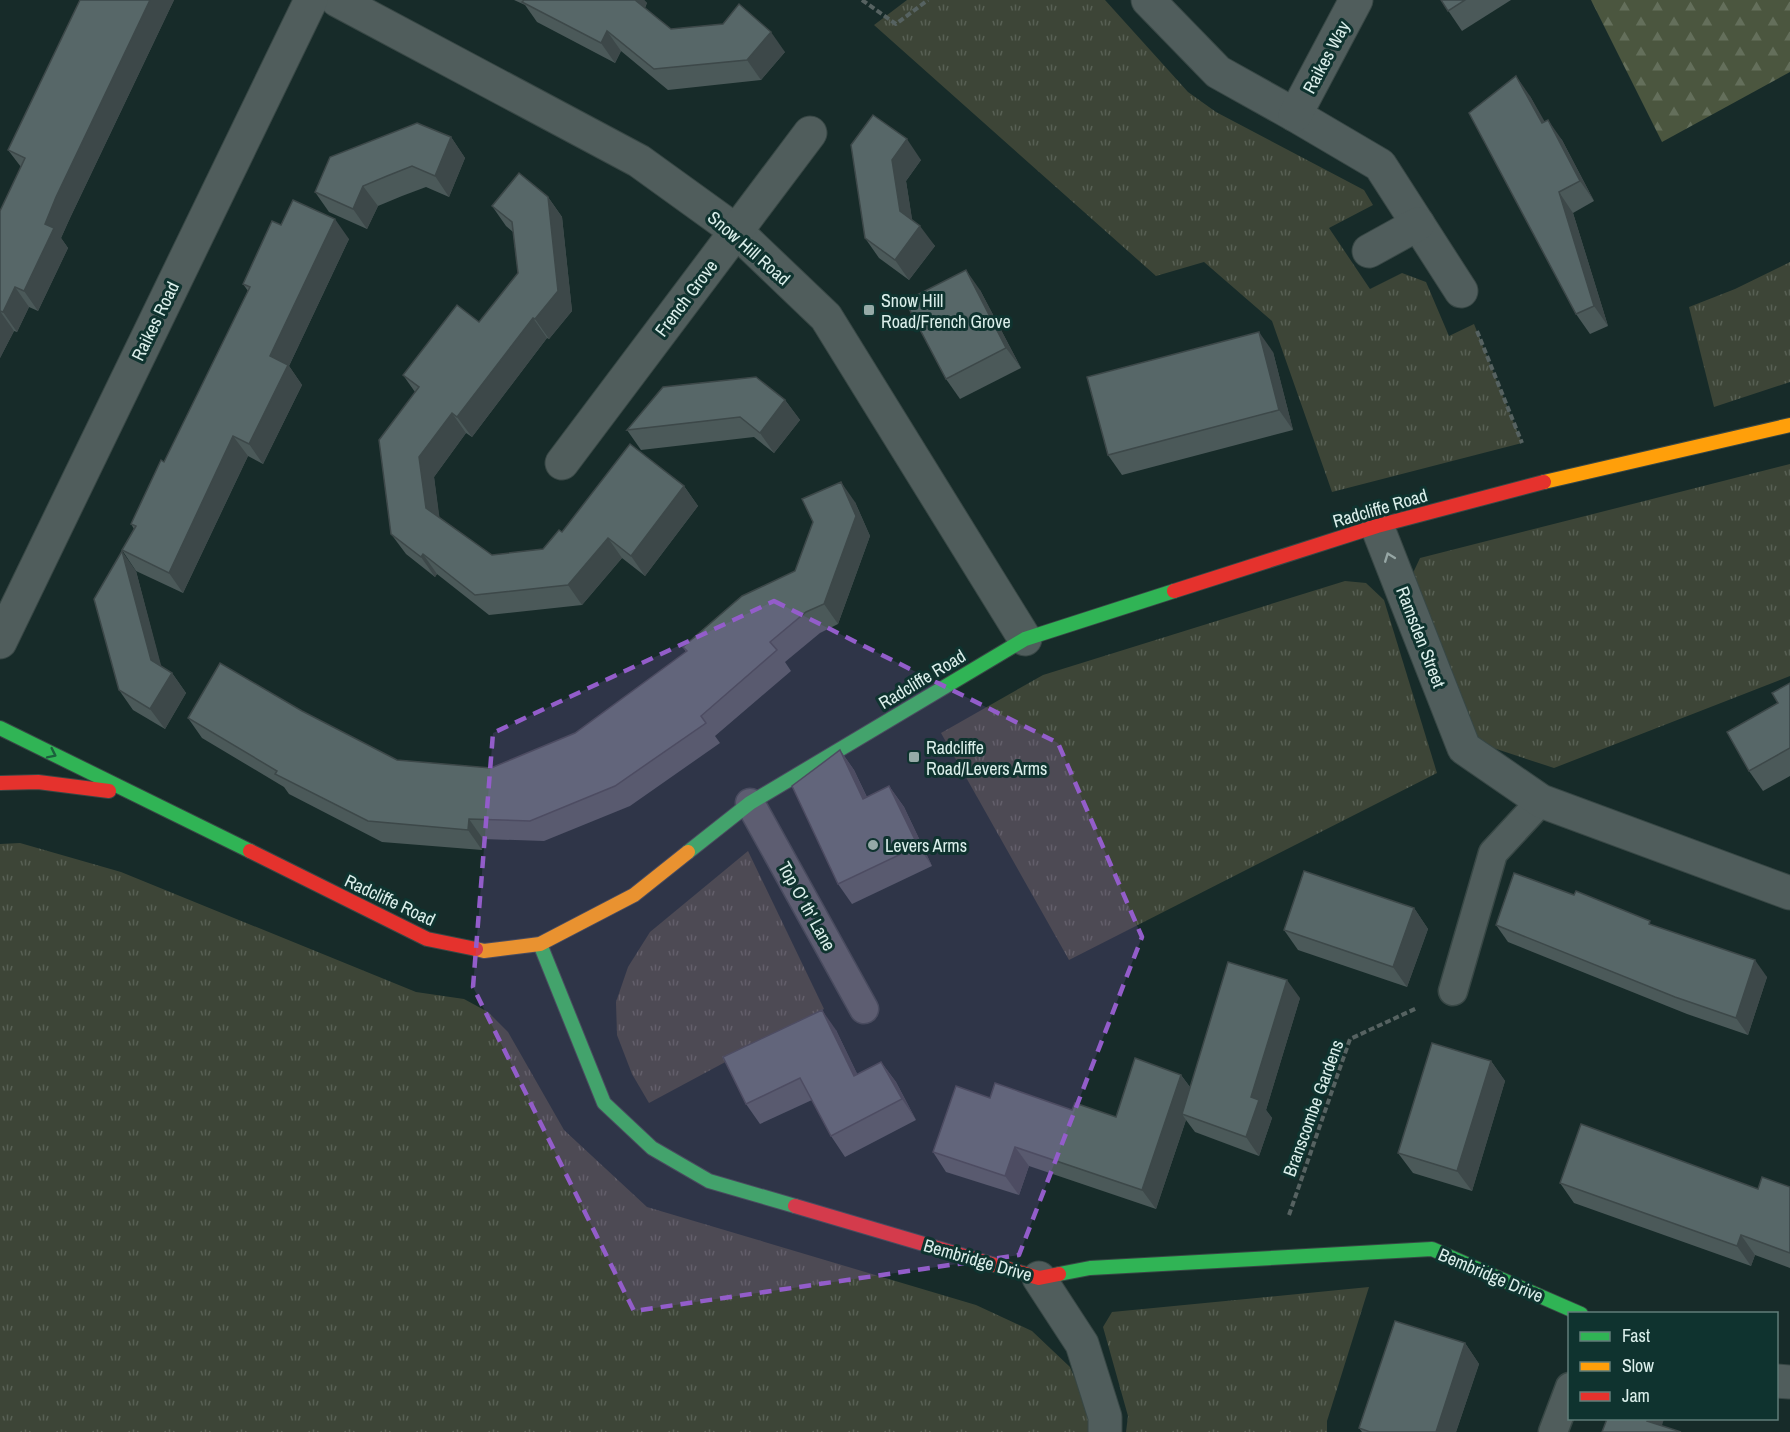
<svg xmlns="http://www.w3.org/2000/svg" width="1790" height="1432" font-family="'Archivo Narrow',sans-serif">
<defs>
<pattern id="grass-tufts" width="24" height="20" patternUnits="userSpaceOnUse" patternTransform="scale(1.5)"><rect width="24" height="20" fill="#3d4537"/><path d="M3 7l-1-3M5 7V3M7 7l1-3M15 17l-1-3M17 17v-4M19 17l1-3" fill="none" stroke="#586054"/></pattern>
<pattern id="forest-firs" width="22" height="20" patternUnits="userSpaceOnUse" patternTransform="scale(1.5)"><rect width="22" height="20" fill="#4b563f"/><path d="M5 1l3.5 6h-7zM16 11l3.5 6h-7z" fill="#646f5b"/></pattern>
</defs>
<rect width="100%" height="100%" fill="#172b29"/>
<!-- grass -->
<g fill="url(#grass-tufts)">
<path d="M 907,0 L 1105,0 L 1188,92 L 1216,112 L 1364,190 L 1373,205 L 1329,228 L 1370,289 L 1402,273 L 1426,282 L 1449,336 L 1474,324 L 1522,443 L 1332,492 L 1272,321 L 1204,262 L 1156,276 L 874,25 Z"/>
<path d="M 1790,262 L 1790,382 L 1714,407 L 1689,307 L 1735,289 Z"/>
<path d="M 1790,464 L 1790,676 L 1554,768 L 1478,743 L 1413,573 L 1420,558 Z"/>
<path d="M 1345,581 L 1366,583 L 1384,600 L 1437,773 L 1069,960 L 941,733 L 1043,675 Z"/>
<path d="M 20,843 L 121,872 L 416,992 L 464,999 L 488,1012 L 508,1032 L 564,1130 L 647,1207 L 976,1305 L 1032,1331 L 1070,1367 L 1093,1420 L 1092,1432 L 0,1432 L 0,844 Z"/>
<path d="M 748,851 L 824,1009 L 649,1103 L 632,1074 L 617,1035 L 616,1002 L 628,967 L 650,932 Z"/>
<path d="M 1369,1287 L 1327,1421 L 1327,1432 L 1126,1432 L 1128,1416 L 1103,1327 L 1112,1312 Z"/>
</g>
<!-- forest -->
<path fill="url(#forest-firs)" d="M 1591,0 L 1790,0 L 1790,72 L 1662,142 Z"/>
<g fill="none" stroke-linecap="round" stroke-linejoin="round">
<defs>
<g id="lane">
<path d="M 750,803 L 864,1009"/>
<path d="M 1453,991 L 1493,853 L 1541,801"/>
<path d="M 1553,1432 L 1570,1387"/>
</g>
<g id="street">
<path d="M 337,0 L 639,161 L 736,231 L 826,317 L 1025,639"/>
<path d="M 1148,0 L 1218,72 L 1295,115 L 1380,165 L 1461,291"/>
<path d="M 1295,115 L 1356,0"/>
<path d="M 1369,251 L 1418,224"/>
<path d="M 562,463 L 810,133"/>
<path d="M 1377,526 L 1464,748 L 1541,801 L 1790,893"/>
<path d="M 0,642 L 311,0"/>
<path d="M 1039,1278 L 1082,1344 L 1105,1417 L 1105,1432"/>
<path d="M 1776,1381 L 1790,1382"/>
</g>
<g id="fast">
<path d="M 0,728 L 250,851"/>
<path d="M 688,852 L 750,803 L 1025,639 L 1174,591"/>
<path d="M 540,944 L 604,1103 L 652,1148 L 709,1181 L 795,1206"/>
<path d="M 1059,1274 L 1090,1268 L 1432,1249 L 1581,1314"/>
</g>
<g id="slow">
<path d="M 1544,482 L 1790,425"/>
<path d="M 476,949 L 484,951 L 540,944 L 634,895 L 688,852"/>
</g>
<g id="jam">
<path d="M 1174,591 L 1377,526 L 1544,482"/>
<path d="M 0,783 L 38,782 L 109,791"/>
<path d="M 250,851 L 427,939 L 476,949"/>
<path d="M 795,1206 L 1039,1278 L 1059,1274"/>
</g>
</defs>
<!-- lane casing -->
<use href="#lane" stroke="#384745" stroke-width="31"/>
<!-- street casing -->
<use href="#street" stroke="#384745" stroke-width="35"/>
<!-- fast casing -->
<use href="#fast" stroke="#384745" stroke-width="16"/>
<!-- slow casing -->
<use href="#slow" stroke="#384745" stroke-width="16"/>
<!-- jam casing -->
<use href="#jam" stroke="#384745" stroke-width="16"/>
<!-- path -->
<g stroke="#566261" stroke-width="4" stroke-dasharray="6 3" stroke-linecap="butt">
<path d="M 862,0 L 896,24 L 928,0"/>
<path d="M 1477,331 L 1522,443"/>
<path d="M 1289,1215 L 1350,1039 L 1417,1008"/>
</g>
<!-- lane -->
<use href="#lane" stroke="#505d5c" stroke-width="28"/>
<!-- street -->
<use href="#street" stroke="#505d5c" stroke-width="33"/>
<!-- fast -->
<use href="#fast" stroke="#30b455" stroke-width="14"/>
<!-- slow -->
<use href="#slow" stroke="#ff9f0a" stroke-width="14"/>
<!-- jam -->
<use href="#jam" stroke="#e5322d" stroke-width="14"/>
</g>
<!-- wall -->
<g fill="#4b5959">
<path d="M 80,0 L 174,0 L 70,218 L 61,238 L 68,248 L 38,311 L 29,307 L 17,332 L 14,331 L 0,358 L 0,211 L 21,167 L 8,150 Z"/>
<path d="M 514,0 L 644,0 L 647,3 L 645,8 L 671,29 L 785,52 L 761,80 L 668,90 L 621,51 L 615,63 L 537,22 L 525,5 Z"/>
<path d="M 1441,0 L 1511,0 L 1462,31 Z"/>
<path d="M 1530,96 L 1544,122 L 1562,140 L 1594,201 L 1573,213 L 1608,326 L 1590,334 L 1576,314 Z"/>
<path d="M 451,137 L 465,158 L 449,197 L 426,187 L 402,196 L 378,206 L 367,229 L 329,212 L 315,192 Z"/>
<path d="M 851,145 L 921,160 L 906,181 L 912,220 L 935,246 L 909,280 L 879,258 L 865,238 Z"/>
<path d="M 548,197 L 562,217 L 572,311 L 549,339 L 547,338 L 472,437 L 466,433 L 434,477 L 439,517 L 492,555 L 543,549 L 562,532 L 684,486 L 698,506 L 645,576 L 622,558 L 582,605 L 489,615 L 437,574 L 435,577 L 406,554 L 391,534 L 415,392 L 403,375 L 479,322 L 518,273 L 513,232 L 506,226 L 492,206 Z"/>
<path d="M 281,225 L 349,239 L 289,366 L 302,385 L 263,464 L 248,456 L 183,593 L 136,571 L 122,550 L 134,529 L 131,524 L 164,462 L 248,291 L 243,284 Z"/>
<path d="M 980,290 L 1021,368 L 960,399 L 946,379 Z"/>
<path d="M 1273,352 L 1293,430 L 1122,475 L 1108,455 Z"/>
<path d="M 785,400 L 800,420 L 774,453 L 754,437 L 641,450 L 627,430 Z"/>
<path d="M 855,502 L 870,536 L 838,624 L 820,633 L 785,662 L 791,671 L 715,736 L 720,743 L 630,806 L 544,841 L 483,839 L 482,850 L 382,842 L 289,794 L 284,787 L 202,738 L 188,718 L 302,711 L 397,760 L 491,768 L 575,733 L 686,652 L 683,647 L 795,571 Z"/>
<path d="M 136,571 L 161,667 L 172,673 L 186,693 L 165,729 L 133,710 L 119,690 Z"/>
<path d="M 1790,683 L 1790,776 L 1763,791 L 1749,771 L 1778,703 Z"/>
<path d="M 840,750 L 854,770 L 867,797 L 889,786 L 904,807 L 932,866 L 852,904 L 838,884 Z"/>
<path d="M 1414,908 L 1428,929 L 1407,987 L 1298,950 L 1284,930 Z"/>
<path d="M 1496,925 L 1653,926 L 1767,977 L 1748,1035 L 1687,1014 L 1508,942 Z"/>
<path d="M 1300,998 L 1266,1110 L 1272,1118 L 1259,1156 L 1195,1132 L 1186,1120 L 1156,1209 L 1029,1166 L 1019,1195 L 946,1172 L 933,1152 L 990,1098 L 1116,1117 L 1181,1075 L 1190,1087 Z"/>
<path d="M 836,1030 L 857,1074 L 881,1062 L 896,1082 L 916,1120 L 845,1157 L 831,1136 L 812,1100 L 760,1124 L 746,1104 Z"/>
<path d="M 1491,1061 L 1505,1081 L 1472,1191 L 1413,1173 L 1398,1153 Z"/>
<path d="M 1560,1183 L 1758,1189 L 1790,1187 L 1790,1268 L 1755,1255 L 1751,1266 L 1574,1203 Z"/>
<path d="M 1465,1343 L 1479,1364 L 1456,1432 L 1362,1432 L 1359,1428 Z"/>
</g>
<!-- shaded-wall -->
<g fill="#3d4849">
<path d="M 150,0 L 174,0 L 70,218 L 61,238 L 68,248 L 38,311 L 24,291 L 45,224 L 56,197 Z"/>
<path d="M 632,0 L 644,0 L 647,3 L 641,14 Z"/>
<path d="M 607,31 L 621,51 L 615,63 L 601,43 Z"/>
<path d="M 771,32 L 785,52 L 761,80 L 747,60 Z"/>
<path d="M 1516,76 L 1530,96 L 1557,143 L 1542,123 Z"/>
<path d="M 1548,120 L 1562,140 L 1594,201 L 1580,181 Z"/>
<path d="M 451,137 L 465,158 L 449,197 L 435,176 Z"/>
<path d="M 907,139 L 921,160 L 906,181 L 914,231 L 900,211 L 892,160 Z"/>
<path d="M 363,186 L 378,206 L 367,229 L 353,209 Z"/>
<path d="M 1559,192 L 1573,213 L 1608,326 L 1594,306 Z"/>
<path d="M 548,197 L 562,217 L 572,311 L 549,339 L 535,319 Z"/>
<path d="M 335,219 L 349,239 L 289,366 L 302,385 L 263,464 L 249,444 L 270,356 Z"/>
<path d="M 920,226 L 935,246 L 909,280 L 895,260 Z"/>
<path d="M 966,270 L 980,290 L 1021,368 L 1006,348 Z"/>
<path d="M 15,287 L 29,307 L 17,332 L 3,312 Z"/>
<path d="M 0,311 L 14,331 L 0,358 Z"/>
<path d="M 533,318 L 547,338 L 472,437 L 457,417 Z"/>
<path d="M 1259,332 L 1273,352 L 1293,430 L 1279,410 Z"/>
<path d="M 785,400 L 800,420 L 774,453 L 760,433 Z"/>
<path d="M 452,413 L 466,433 L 434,477 L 441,528 L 426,508 L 419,457 Z"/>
<path d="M 233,436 L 248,456 L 183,593 L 169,573 Z"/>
<path d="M 841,482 L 855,502 L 870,536 L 838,624 L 824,604 Z"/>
<path d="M 684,486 L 698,506 L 645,576 L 631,556 Z"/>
<path d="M 608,538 L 622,558 L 582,605 L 568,585 Z"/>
<path d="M 122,551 L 136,571 L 165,680 L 151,660 Z"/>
<path d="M 423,554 L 437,574 L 435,577 L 421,557 Z"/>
<path d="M 172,673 L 186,693 L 165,729 L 150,709 Z"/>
<path d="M 840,750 L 854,770 L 877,819 L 863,799 Z"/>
<path d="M 889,786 L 904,807 L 932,866 L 918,846 Z"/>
<path d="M 469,819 L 483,839 L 482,850 L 468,830 Z"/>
<path d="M 1414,908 L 1428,929 L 1407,987 L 1393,967 Z"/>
<path d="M 1755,960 L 1767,977 L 1748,1035 L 1736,1018 Z"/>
<path d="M 1287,980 L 1300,998 L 1266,1110 L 1272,1118 L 1259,1156 L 1246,1137 L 1251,1097 Z"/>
<path d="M 822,1010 L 836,1030 L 868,1096 L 854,1076 Z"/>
<path d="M 1491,1061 L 1505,1081 L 1472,1191 L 1457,1171 Z"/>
<path d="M 881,1062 L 896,1082 L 916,1120 L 902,1099 Z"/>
<path d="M 1181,1075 L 1195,1094 L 1182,1114 L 1186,1120 L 1156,1209 L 1142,1190 Z"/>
<path d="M 1015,1147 L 1029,1166 L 1019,1195 L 1005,1176 Z"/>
<path d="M 1741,1235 L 1755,1255 L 1751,1266 L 1737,1246 Z"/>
<path d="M 1465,1343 L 1479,1364 L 1456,1432 L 1436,1432 Z"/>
<path d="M 1648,1419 L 1664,1419 L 1660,1432 L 1647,1421 Z"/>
</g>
<!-- building -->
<g fill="#576768" stroke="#3d4849" stroke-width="1.5">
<path d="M 80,0 L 150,0 L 56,197 L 45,224 L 54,228 L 24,291 L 15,287 L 3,312 L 0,311 L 0,211 L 25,158 L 8,150 Z"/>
<path d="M 524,0 L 635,0 L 671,29 L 723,24 L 739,4 L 771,32 L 747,60 L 654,69 L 607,31 L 601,43 L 522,2 Z"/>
<path d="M 1441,0 L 1465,0 L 1448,11 Z"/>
<path d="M 1516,76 L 1542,123 L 1548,120 L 1580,181 L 1559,192 L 1594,306 L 1576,314 L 1469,113 Z"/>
<path d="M 873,115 L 907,139 L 892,160 L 900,211 L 920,226 L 895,260 L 865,238 L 851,145 Z"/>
<path d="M 417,123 L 451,137 L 435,176 L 412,166 L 387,176 L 363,186 L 353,209 L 315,192 L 330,157 Z"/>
<path d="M 519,173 L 548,197 L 558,291 L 535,319 L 533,318 L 457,417 L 452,413 L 419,457 L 426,508 L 492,555 L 543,549 L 559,530 L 562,532 L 630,444 L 684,486 L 631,556 L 608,538 L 568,585 L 475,595 L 423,554 L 421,557 L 391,534 L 379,440 L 419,387 L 403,375 L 457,305 L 479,322 L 518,273 L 512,222 L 492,206 Z"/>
<path d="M 293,200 L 335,219 L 270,356 L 288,365 L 249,444 L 233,436 L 169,573 L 122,550 L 136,526 L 131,524 L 161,460 L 164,462 L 250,287 L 243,284 L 272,221 L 281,225 Z"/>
<path d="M 966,270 L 1006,348 L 946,379 L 905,301 Z"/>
<path d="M 1259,332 L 1279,410 L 1108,455 L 1087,377 Z"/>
<path d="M 756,377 L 785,400 L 760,433 L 740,417 L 627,430 L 663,387 Z"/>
<path d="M 841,482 L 856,516 L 824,604 L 806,612 L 770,642 L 777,650 L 701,716 L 706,723 L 615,786 L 530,821 L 469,819 L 468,830 L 368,821 L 275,774 L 277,771 L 188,718 L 220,663 L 302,711 L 397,760 L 491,768 L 575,733 L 687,651 L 683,647 L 742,596 L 795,571 L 813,522 L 802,499 Z"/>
<path d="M 122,551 L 151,660 L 172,673 L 150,709 L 119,690 L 94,599 Z"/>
<path d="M 1790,683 L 1790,748 L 1749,771 L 1727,732 L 1778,703 L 1772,693 Z"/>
<path d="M 840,750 L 863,799 L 889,786 L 918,846 L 838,884 L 792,786 Z"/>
<path d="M 1304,871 L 1414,908 L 1393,967 L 1284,930 Z"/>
<path d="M 1514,873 L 1574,895 L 1576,891 L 1650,921 L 1649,924 L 1755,960 L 1736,1018 L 1675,997 L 1496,925 Z"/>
<path d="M 1228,962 L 1287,980 L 1251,1097 L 1259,1100 L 1246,1137 L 1182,1114 Z"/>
<path d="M 822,1010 L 854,1076 L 881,1062 L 902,1099 L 831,1136 L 800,1078 L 746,1104 L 723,1057 Z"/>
<path d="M 1432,1043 L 1491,1061 L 1457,1171 L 1398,1153 Z"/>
<path d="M 1135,1058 L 1181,1075 L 1142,1190 L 1015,1147 L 1005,1176 L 933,1152 L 956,1086 L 990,1098 L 995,1083 L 1072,1110 L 1075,1103 L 1116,1117 Z"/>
<path d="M 1581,1124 L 1758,1189 L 1762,1177 L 1790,1187 L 1790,1253 L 1741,1235 L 1737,1246 L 1560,1183 Z"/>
<path d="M 1395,1321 L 1465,1343 L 1436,1432 L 1370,1432 L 1359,1428 Z"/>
<path d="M 1607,1419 L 1648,1419 L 1647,1421 L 1681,1432 L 1602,1432 Z"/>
</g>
<!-- one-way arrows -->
<defs><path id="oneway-chevron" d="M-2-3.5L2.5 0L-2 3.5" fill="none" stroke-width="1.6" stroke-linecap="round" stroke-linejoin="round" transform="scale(1.5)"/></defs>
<use stroke="#96a6a4" href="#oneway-chevron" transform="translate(1389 557) rotate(-111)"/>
<use stroke="#1b603c" href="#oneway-chevron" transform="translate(52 754) rotate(26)"/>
<!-- marked area -->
<path fill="#935dca" fill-opacity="0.2" stroke="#935dca" stroke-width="4.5" stroke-dasharray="12 8" stroke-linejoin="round" d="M 774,601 L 1058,743 L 1142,937 L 1019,1255 L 634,1311 L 473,987 L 493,733 Z"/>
<!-- markers -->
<g fill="#96aaa7" stroke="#0f332f" stroke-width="2">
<rect x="863" y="304" width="12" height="12" rx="3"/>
<rect x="908" y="751" width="12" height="12" rx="3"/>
<circle cx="873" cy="845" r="6"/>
</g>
<g text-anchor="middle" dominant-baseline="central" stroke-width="6" stroke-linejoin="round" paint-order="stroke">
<!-- street labels -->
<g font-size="18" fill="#dbefeb" stroke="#0f332f">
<text transform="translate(1326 57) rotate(-62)">Raikes Way</text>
<text transform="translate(749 248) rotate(41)">Snow Hill Road</text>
<text transform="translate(686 298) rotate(-53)">French Grove</text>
<text transform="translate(155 321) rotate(-64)">Raikes Road</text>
<text transform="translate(1380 508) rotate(-16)">Radcliffe Road</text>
<text transform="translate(1421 637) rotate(69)">Ramsden Street</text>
<text transform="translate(922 679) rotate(-31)">Radcliffe Road</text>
<text transform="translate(390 900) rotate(25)">Radcliffe Road</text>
<text transform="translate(807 906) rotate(61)">Top O' th' Lane</text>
<text transform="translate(1313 1108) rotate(-70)">Branscombe Gardens</text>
<text transform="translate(978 1260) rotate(16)">Bembridge Drive</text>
<text transform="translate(1491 1275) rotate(23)">Bembridge Drive</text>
</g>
<!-- poi labels -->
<g font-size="18" fill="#dbefeb" stroke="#0f332f" text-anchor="start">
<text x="881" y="300">Snow Hill<tspan x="881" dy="21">Road/French Grove</tspan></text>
<text x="926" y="747">Radcliffe<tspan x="926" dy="21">Road/Levers Arms</tspan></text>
<text x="885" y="845">Levers Arms</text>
</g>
</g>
<!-- legend -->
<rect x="1568" y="1312" width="210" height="108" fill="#0f332f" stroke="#617e7a" stroke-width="1.5"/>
<rect x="1580" y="1332" width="30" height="9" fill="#30b455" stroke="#617e7a" stroke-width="1.5"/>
<text x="1622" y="1342" font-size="18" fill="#dbefeb">Fast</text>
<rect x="1580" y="1362" width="30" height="9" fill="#ff9f0a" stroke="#617e7a" stroke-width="1.5"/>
<text x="1622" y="1372" font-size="18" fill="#dbefeb">Slow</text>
<rect x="1580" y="1392" width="30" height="9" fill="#e5322d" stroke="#617e7a" stroke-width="1.5"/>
<text x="1622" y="1402" font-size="18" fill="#dbefeb">Jam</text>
</svg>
